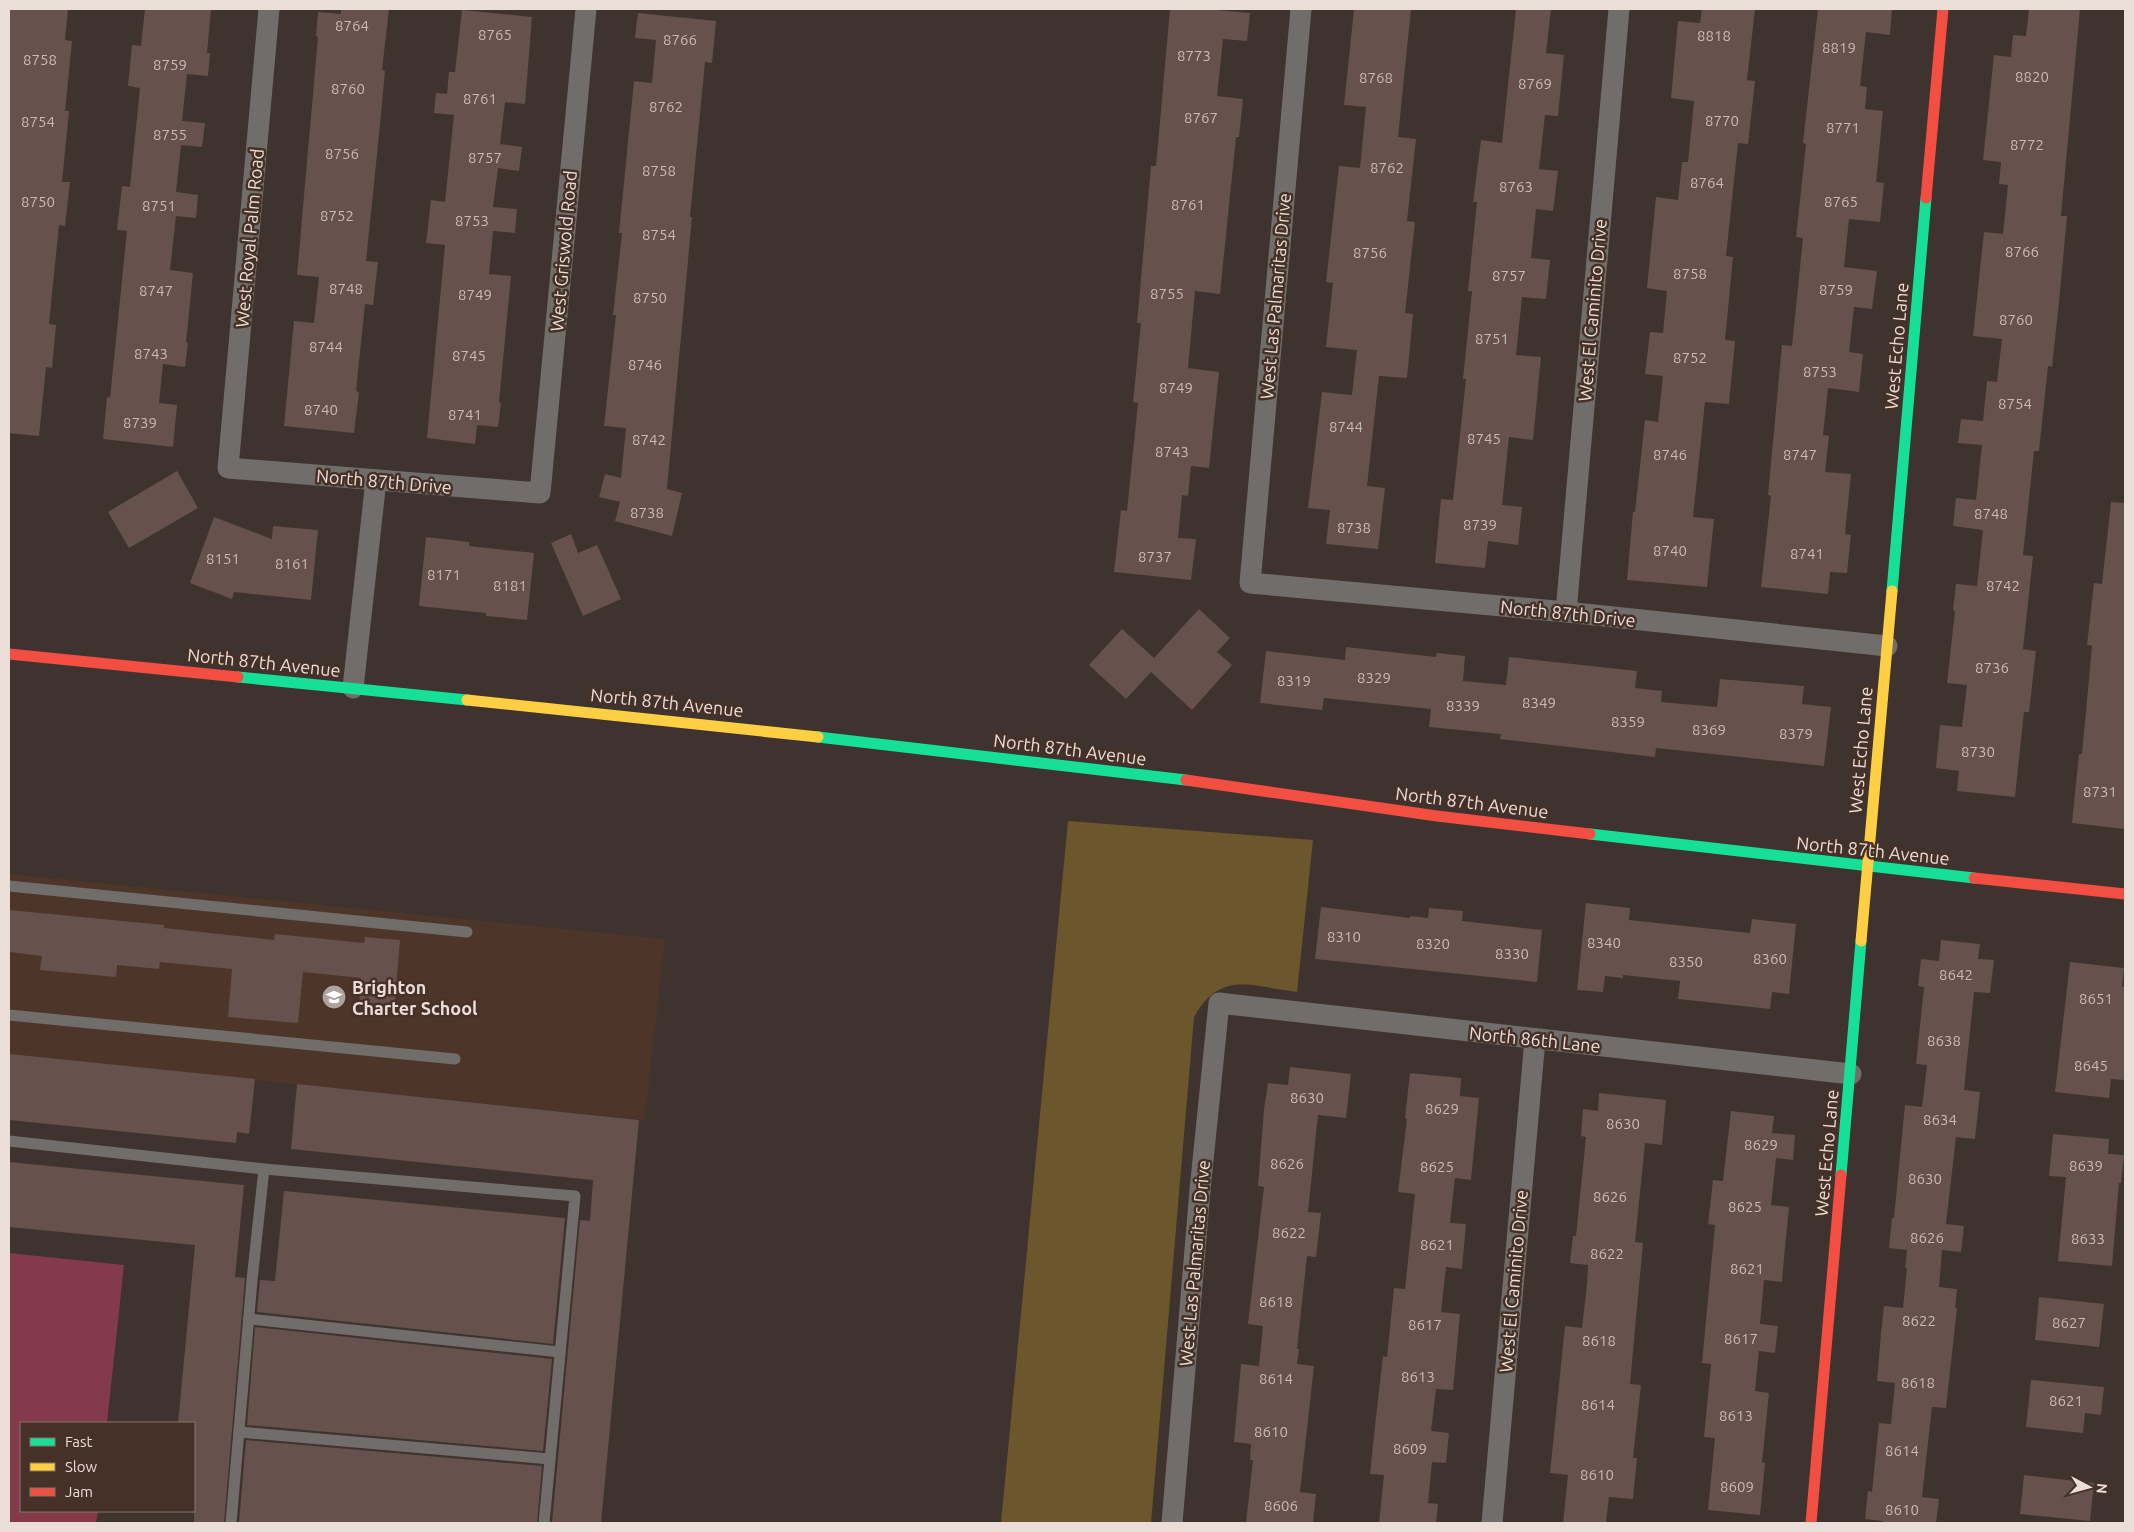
<svg xmlns="http://www.w3.org/2000/svg" width="2134" height="1532" font-family="Ubuntu,sans-serif">
<rect width="100%" height="100%" fill="#3e332e"/>
<!-- built -->
<path fill="#4e3529" d="M 9,874 L 665,939 L 645,1120 L 9,1055 Z"/>
<!-- green -->
<path fill="#6b572b" d="M 1068,821 L 1313,840 L 1297,992 C 1253,987 1221,969 1194,1017 L 1151,1523 L 1001,1523 Z"/>
<!-- water -->
<path fill="#833b4c" d="M 9,1253 L 124,1265 L 107,1423 L 21,1423 L 21,1511 L 98,1511 L 96,1523 L 9,1523 Z"/>
<!-- building -->
<g fill="#66514d">
<path d="M 9,9 L 68,9 L 65,40 L 72,41 L 65,111 L 69,111 L 62,182 L 70,182 L 65,226 L 59,225 L 49,324 L 56,325 L 52,368 L 46,367 L 39,436 L 9,433 Z"/>
<path d="M 145,9 L 211,9 L 207,53 L 210,53 L 208,76 L 187,74 L 182,121 L 205,123 L 202,147 L 181,145 L 176,192 L 198,195 L 196,218 L 176,216 L 170,270 L 193,273 L 186,342 L 188,343 L 185,367 L 163,364 L 159,403 L 177,405 L 173,447 L 103,439 L 107,397 L 110,398 L 127,231 L 117,230 L 122,186 L 130,187 L 140,88 L 128,86 L 132,45 L 141,46 Z"/>
<path d="M 341,9 L 389,9 L 382,70 L 385,71 L 379,135 L 366,261 L 378,262 L 373,305 L 365,304 L 356,391 L 359,392 L 354,433 L 284,426 L 294,321 L 314,323 L 319,277 L 297,275 L 318,37 L 316,36 L 318,12 L 341,14 Z"/>
<path d="M 1170,9 L 1205,9 L 1250,13 L 1247,41 L 1223,39 L 1217,96 L 1243,99 L 1239,137 L 1236,137 L 1220,294 L 1195,291 L 1188,368 L 1219,372 L 1209,468 L 1191,466 L 1188,496 L 1182,495 L 1178,538 L 1196,539 L 1191,580 L 1114,572 L 1121,510 L 1127,511 L 1138,403 L 1133,402 L 1141,323 L 1137,323 L 1151,166 L 1156,166 Z"/>
<path d="M 1354,9 L 1411,9 L 1398,137 L 1416,139 L 1407,221 L 1415,222 L 1405,313 L 1413,314 L 1407,378 L 1379,376 L 1367,486 L 1385,488 L 1378,549 L 1326,544 L 1330,510 L 1308,508 L 1322,392 L 1352,395 L 1357,350 L 1326,347 L 1333,283 L 1326,282 L 1339,166 L 1360,168 L 1366,107 L 1344,105 Z"/>
<path d="M 1516,9 L 1551,9 L 1546,53 L 1564,55 L 1558,116 L 1545,115 L 1539,169 L 1558,171 L 1553,211 L 1536,209 L 1531,258 L 1550,260 L 1546,299 L 1522,297 L 1516,355 L 1541,357 L 1533,440 L 1509,437 L 1502,505 L 1522,507 L 1518,545 L 1488,541 L 1485,568 L 1435,563 L 1441,499 L 1453,500 L 1466,379 L 1463,379 L 1472,291 L 1468,291 L 1477,202 L 1473,202 L 1481,140 L 1502,143 Z"/>
<path d="M 1702,9 L 1755,9 L 1747,80 L 1755,81 L 1748,144 L 1738,143 L 1726,256 L 1733,257 L 1725,340 L 1735,341 L 1729,404 L 1705,402 L 1693,517 L 1714,519 L 1707,587 L 1627,580 L 1633,512 L 1635,512 L 1645,420 L 1658,422 L 1663,376 L 1645,374 L 1650,332 L 1663,333 L 1667,291 L 1647,288 L 1656,197 L 1678,200 L 1682,162 L 1688,162 L 1694,101 L 1671,98 L 1678,21 L 1700,23 Z"/>
<path d="M 1818,9 L 1892,9 L 1890,35 L 1866,32 L 1860,86 L 1867,87 L 1865,109 L 1883,111 L 1876,182 L 1884,183 L 1880,222 L 1849,219 L 1844,267 L 1877,271 L 1872,309 L 1854,307 L 1849,352 L 1863,354 L 1859,392 L 1828,388 L 1823,435 L 1829,436 L 1825,472 L 1851,474 L 1845,534 L 1851,535 L 1847,573 L 1830,572 L 1828,594 L 1761,587 L 1771,496 L 1768,495 L 1782,345 L 1792,346 L 1803,238 L 1796,237 L 1806,144 L 1803,143 Z"/>
<path d="M 2029,9 L 2080,9 L 2061,216 L 2067,216 L 2059,302 L 2052,367 L 2048,366 L 2039,451 L 2034,451 L 2023,555 L 2033,556 L 2023,649 L 2036,651 L 2029,712 L 2024,712 L 2015,797 L 1957,791 L 1959,771 L 1936,768 L 1940,725 L 1962,727 L 1967,685 L 1947,683 L 1955,611 L 1953,610 L 1956,584 L 1977,586 L 1983,530 L 1953,526 L 1956,498 L 1976,500 L 1982,445 L 1958,443 L 1961,419 L 1983,421 L 1987,381 L 1997,382 L 2002,339 L 1973,336 L 1984,232 L 2003,234 L 2008,185 L 1999,184 L 2001,162 L 1983,160 L 1994,55 L 2011,57 L 2013,35 L 2026,36 Z"/>
<path d="M 462,10 L 532,17 L 525,104 L 505,102 L 500,144 L 522,147 L 519,171 L 498,168 L 493,207 L 517,209 L 515,233 L 493,231 L 489,274 L 511,276 L 499,402 L 501,403 L 498,427 L 477,425 L 475,444 L 427,438 L 445,245 L 426,243 L 431,200 L 445,202 L 454,115 L 434,113 L 436,93 L 447,94 L 449,72 L 455,72 Z"/>
<path d="M 638,13 L 716,21 L 712,63 L 705,62 L 690,217 L 692,217 L 667,489 L 682,493 L 672,536 L 615,521 L 620,502 L 599,497 L 605,474 L 621,478 L 626,428 L 604,426 L 616,315 L 613,315 L 622,233 L 619,233 L 634,81 L 652,83 L 656,40 L 635,38 Z"/>
<path d="M 177,471 L 198,508 L 129,548 L 108,512 Z"/>
<path d="M 2111,502 L 2125,503 L 2125,829 L 2072,823 L 2079,754 L 2082,754 L 2092,646 L 2087,645 L 2094,583 L 2102,584 Z"/>
<path d="M 214,517 L 272,539 L 273,526 L 318,530 L 311,600 L 234,592 L 232,599 L 190,583 Z"/>
<path d="M 571,534 L 578,553 L 597,545 L 621,599 L 583,616 L 551,543 Z"/>
<path d="M 426,537 L 469,542 L 469,546 L 534,553 L 527,620 L 486,616 L 486,613 L 419,606 Z"/>
<path d="M 1199,609 L 1230,638 L 1217,652 L 1232,665 L 1192,710 L 1151,672 L 1126,699 L 1089,665 L 1122,629 L 1154,658 Z"/>
<path d="M 1346,647 L 1436,657 L 1437,653 L 1465,656 L 1463,681 L 1506,685 L 1509,657 L 1637,671 L 1635,688 L 1662,691 L 1661,702 L 1717,707 L 1720,679 L 1804,686 L 1802,704 L 1831,707 L 1824,766 L 1656,748 L 1655,757 L 1500,739 L 1501,734 L 1429,727 L 1431,709 L 1324,698 L 1322,710 L 1260,703 L 1266,651 L 1345,660 Z"/>
<path d="M 1586,903 L 1630,908 L 1629,920 L 1750,933 L 1752,919 L 1796,924 L 1789,994 L 1772,992 L 1770,1009 L 1678,999 L 1680,981 L 1623,975 L 1623,978 L 1605,976 L 1603,992 L 1577,990 Z"/>
<path d="M 1321,907 L 1410,918 L 1410,916 L 1428,918 L 1429,908 L 1463,911 L 1462,921 L 1542,930 L 1537,982 L 1315,959 Z"/>
<path d="M 9,910 L 164,925 L 164,928 L 274,940 L 275,934 L 364,943 L 365,937 L 400,940 L 394,1010 L 359,1007 L 361,978 L 303,972 L 298,1023 L 228,1017 L 232,969 L 160,962 L 159,969 L 117,965 L 116,977 L 40,970 L 42,956 L 9,952 Z"/>
<path d="M 1941,940 L 1980,944 L 1978,959 L 1994,960 L 1990,993 L 1974,992 L 1964,1090 L 1980,1092 L 1975,1139 L 1956,1137 L 1946,1224 L 1964,1226 L 1961,1252 L 1942,1250 L 1939,1287 L 1957,1289 L 1955,1308 L 1957,1308 L 1946,1408 L 1932,1407 L 1922,1497 L 1939,1499 L 1936,1523 L 1882,1523 L 1883,1521 L 1865,1519 L 1868,1491 L 1872,1492 L 1879,1423 L 1891,1424 L 1895,1383 L 1877,1381 L 1881,1333 L 1884,1306 L 1903,1308 L 1907,1268 L 1905,1268 L 1907,1250 L 1889,1248 L 1892,1218 L 1894,1218 L 1905,1105 L 1922,1107 L 1927,1065 L 1916,1064 L 1924,987 L 1918,986 L 1921,959 L 1939,961 Z"/>
<path d="M 2070,962 L 2124,968 L 2122,987 L 2125,987 L 2125,1080 L 2111,1079 L 2109,1098 L 2055,1092 Z"/>
<path d="M 9,1054 L 255,1079 L 249,1134 L 237,1132 L 236,1143 L 9,1120 Z"/>
<path d="M 1290,1067 L 1351,1074 L 1346,1118 L 1318,1115 L 1308,1212 L 1321,1213 L 1316,1257 L 1307,1256 L 1297,1349 L 1299,1349 L 1297,1364 L 1314,1366 L 1300,1492 L 1316,1494 L 1313,1523 L 1246,1523 L 1253,1460 L 1250,1460 L 1251,1444 L 1234,1442 L 1241,1364 L 1259,1366 L 1263,1326 L 1248,1324 L 1264,1187 L 1258,1186 L 1264,1109 L 1268,1083 L 1288,1085 Z"/>
<path d="M 1410,1073 L 1461,1078 L 1460,1096 L 1479,1098 L 1471,1180 L 1455,1178 L 1450,1223 L 1466,1224 L 1462,1269 L 1446,1267 L 1441,1312 L 1460,1314 L 1453,1390 L 1436,1389 L 1431,1431 L 1449,1433 L 1446,1463 L 1432,1462 L 1428,1503 L 1438,1504 L 1436,1523 L 1379,1523 L 1384,1475 L 1370,1474 L 1375,1426 L 1383,1356 L 1387,1357 L 1394,1288 L 1405,1289 L 1415,1194 L 1398,1192 L 1407,1119 L 1405,1118 Z"/>
<path d="M 297,1084 L 639,1120 L 601,1523 L 552,1523 L 580,1220 L 590,1221 L 593,1180 L 291,1149 Z"/>
<path d="M 1599,1093 L 1666,1100 L 1662,1145 L 1645,1143 L 1635,1242 L 1643,1243 L 1630,1384 L 1641,1385 L 1633,1458 L 1637,1458 L 1633,1499 L 1609,1497 L 1606,1523 L 1563,1523 L 1568,1475 L 1550,1473 L 1565,1326 L 1582,1328 L 1587,1284 L 1588,1265 L 1570,1263 L 1573,1236 L 1576,1236 L 1586,1137 L 1581,1136 L 1583,1109 L 1598,1111 Z"/>
<path d="M 1731,1111 L 1774,1116 L 1772,1133 L 1795,1135 L 1793,1160 L 1776,1158 L 1771,1205 L 1789,1207 L 1784,1258 L 1782,1282 L 1764,1280 L 1760,1324 L 1778,1326 L 1775,1353 L 1759,1351 L 1755,1391 L 1769,1393 L 1762,1462 L 1765,1463 L 1760,1515 L 1708,1510 L 1715,1438 L 1704,1437 L 1711,1364 L 1702,1363 L 1715,1225 L 1708,1224 L 1713,1180 L 1723,1181 Z"/>
<path d="M 2053,1134 L 2109,1139 L 2108,1154 L 2124,1155 L 2121,1183 L 2119,1183 L 2112,1266 L 2058,1261 L 2066,1177 L 2049,1176 Z"/>
<path d="M 9,1162 L 244,1185 L 235,1277 L 245,1278 L 224,1523 L 194,1523 L 194,1423 L 178,1423 L 195,1245 L 9,1227 Z"/>
<path d="M 284,1191 L 565,1218 L 553,1344 L 257,1312 L 260,1280 L 275,1281 Z"/>
<path d="M 2039,1297 L 2104,1304 L 2099,1347 L 2035,1340 Z"/>
<path d="M 255,1327 L 552,1359 L 543,1451 L 247,1425 Z"/>
<path d="M 2031,1380 L 2104,1387 L 2101,1415 L 2085,1413 L 2083,1433 L 2026,1427 Z"/>
<path d="M 246,1440 L 542,1466 L 537,1523 L 239,1523 Z"/>
<path d="M 2024,1475 L 2094,1483 L 2090,1521 L 2020,1514 Z"/>
</g>
<g fill="none" stroke-linecap="round" stroke-linejoin="round">
<!-- lane -->
<g stroke="#716d6a" stroke-width="11">
<path d="M 9,886 L 467,932"/>
<path d="M 9,1015 L 455,1059"/>
<path d="M 9,1141 L 264,1169 L 575,1196 L 544,1523"/>
<path d="M 249,1319 L 560,1352"/>
<path d="M 239,1432 L 550,1459"/>
<path d="M 231,1523 L 252,1280 L 264,1169"/>
</g>
<!-- street -->
<g stroke="#716d6a" stroke-width="21">
<path d="M 269,9 L 228,468 L 540,493 L 586,9"/>
<path d="M 1301,9 L 1250,583 L 1566,612 L 1887,646"/>
<path d="M 1566,612 L 1619,9"/>
<path d="M 353,688 L 376,480"/>
<path d="M 1172,1523 L 1200,1190 L 1219,1003 L 1851,1074"/>
<path d="M 1492,1523 L 1535,1039"/>
</g>
<!-- fast -->
<g stroke="#16e098" stroke-width="11">
<path d="M 1892,591 L 1926,198"/>
<path d="M 238,677 L 467,700"/>
<path d="M 818,737 L 1186,780"/>
<path d="M 1590,834 L 1974,878"/>
<path d="M 1841,1175 L 1861,941"/>
</g>
<!-- slow -->
<g stroke="#ffcf43" stroke-width="11">
<path d="M 467,700 L 818,737"/>
<path d="M 1861,941 L 1892,591"/>
</g>
<!-- jam -->
<g stroke="#f24e42" stroke-width="11">
<path d="M 1926,198 L 1943,9"/>
<path d="M 9,654 L 238,677"/>
<path d="M 1186,780 L 1437,816 L 1590,834"/>
<path d="M 1974,878 L 2125,894"/>
<path d="M 1811,1523 L 1841,1175"/>
</g>
</g>
<!-- icons -->
<defs>
<symbol id="school-disc" viewBox="-11 -11 22 22"><circle r="9.5" fill="#aea29c" stroke="#453127"/><path d="M0-5L7-2L0 1L-7-2ZM-4 1L0 2.5L4 1V4Q0 6-4 4Z" fill="#fff"/></symbol>
</defs>
<g fill-rule="evenodd">
<use href="#school-disc" x="320" y="983" width="28" height="28"/>
</g>
<g text-anchor="middle" dominant-baseline="central" stroke-width="5" stroke-linejoin="round" paint-order="stroke">
<!-- number labels -->
<g font-size="15" fill="#cabab4">
<text x="352" y="25">8764</text>
<text x="495" y="34">8765</text>
<text x="1714" y="35">8818</text>
<text x="680" y="39">8766</text>
<text x="1839" y="47">8819</text>
<text x="1194" y="55">8773</text>
<text x="40" y="59">8758</text>
<text x="170" y="64">8759</text>
<text x="2032" y="76">8820</text>
<text x="1376" y="77">8768</text>
<text x="1535" y="83">8769</text>
<text x="348" y="88">8760</text>
<text x="480" y="98">8761</text>
<text x="666" y="106">8762</text>
<text x="1201" y="117">8767</text>
<text x="1722" y="120">8770</text>
<text x="38" y="121">8754</text>
<text x="1843" y="127">8771</text>
<text x="170" y="134">8755</text>
<text x="2027" y="144">8772</text>
<text x="342" y="153">8756</text>
<text x="485" y="157">8757</text>
<text x="1387" y="167">8762</text>
<text x="659" y="170">8758</text>
<text x="1707" y="182">8764</text>
<text x="1516" y="186">8763</text>
<text x="38" y="201">8750</text>
<text x="1841" y="201">8765</text>
<text x="1188" y="204">8761</text>
<text x="159" y="205">8751</text>
<text x="337" y="215">8752</text>
<text x="472" y="220">8753</text>
<text x="659" y="234">8754</text>
<text x="2022" y="251">8766</text>
<text x="1370" y="252">8756</text>
<text x="1690" y="273">8758</text>
<text x="1509" y="275">8757</text>
<text x="346" y="288">8748</text>
<text x="1836" y="289">8759</text>
<text x="156" y="290">8747</text>
<text x="1167" y="293">8755</text>
<text x="475" y="294">8749</text>
<text x="650" y="297">8750</text>
<text x="2016" y="319">8760</text>
<text x="1492" y="338">8751</text>
<text x="326" y="346">8744</text>
<text x="151" y="353">8743</text>
<text x="469" y="355">8745</text>
<text x="1690" y="357">8752</text>
<text x="645" y="364">8746</text>
<text x="1820" y="371">8753</text>
<text x="1176" y="387">8749</text>
<text x="2015" y="403">8754</text>
<text x="321" y="409">8740</text>
<text x="465" y="414">8741</text>
<text x="140" y="422">8739</text>
<text x="1346" y="426">8744</text>
<text x="1484" y="438">8745</text>
<text x="649" y="439">8742</text>
<text x="1172" y="451">8743</text>
<text x="1670" y="454">8746</text>
<text x="1800" y="454">8747</text>
<text x="647" y="512">8738</text>
<text x="1991" y="513">8748</text>
<text x="1480" y="524">8739</text>
<text x="1354" y="527">8738</text>
<text x="1670" y="550">8740</text>
<text x="1807" y="553">8741</text>
<text x="1155" y="556">8737</text>
<text x="223" y="558">8151</text>
<text x="292" y="563">8161</text>
<text x="444" y="574">8171</text>
<text x="510" y="585">8181</text>
<text x="2003" y="585">8742</text>
<text x="1992" y="667">8736</text>
<text x="1374" y="677">8329</text>
<text x="1294" y="680">8319</text>
<text x="1539" y="702">8349</text>
<text x="1463" y="705">8339</text>
<text x="1628" y="721">8359</text>
<text x="1709" y="729">8369</text>
<text x="1796" y="733">8379</text>
<text x="1978" y="751">8730</text>
<text x="2100" y="791">8731</text>
<text x="1344" y="936">8310</text>
<text x="1604" y="942">8340</text>
<text x="1433" y="943">8320</text>
<text x="1512" y="953">8330</text>
<text x="1770" y="958">8360</text>
<text x="1686" y="961">8350</text>
<text x="1956" y="974">8642</text>
<text x="2096" y="998">8651</text>
<text x="1944" y="1040">8638</text>
<text x="2091" y="1065">8645</text>
<text x="1307" y="1097">8630</text>
<text x="1442" y="1108">8629</text>
<text x="1940" y="1119">8634</text>
<text x="1623" y="1123">8630</text>
<text x="1761" y="1144">8629</text>
<text x="1287" y="1163">8626</text>
<text x="2086" y="1165">8639</text>
<text x="1437" y="1166">8625</text>
<text x="1925" y="1178">8630</text>
<text x="1610" y="1196">8626</text>
<text x="1745" y="1206">8625</text>
<text x="1289" y="1232">8622</text>
<text x="1927" y="1237">8626</text>
<text x="2088" y="1238">8633</text>
<text x="1437" y="1244">8621</text>
<text x="1607" y="1253">8622</text>
<text x="1747" y="1268">8621</text>
<text x="1276" y="1301">8618</text>
<text x="1919" y="1320">8622</text>
<text x="2069" y="1322">8627</text>
<text x="1425" y="1324">8617</text>
<text x="1741" y="1338">8617</text>
<text x="1599" y="1340">8618</text>
<text x="1418" y="1376">8613</text>
<text x="1276" y="1378">8614</text>
<text x="1918" y="1382">8618</text>
<text x="2066" y="1400">8621</text>
<text x="1598" y="1404">8614</text>
<text x="1736" y="1415">8613</text>
<text x="1271" y="1431">8610</text>
<text x="1410" y="1448">8609</text>
<text x="1902" y="1450">8614</text>
<text x="1597" y="1474">8610</text>
<text x="1737" y="1486">8609</text>
<text x="1281" y="1505">8606</text>
<text x="1902" y="1509">8610</text>
</g>
<!-- street labels -->
<g font-size="18" fill="#ebddd7" stroke="#453127">
<text transform="translate(249 238) rotate(-85)">West Royal Palm Road</text>
<text transform="translate(563 251) rotate(-85)">West Griswold Road</text>
<text transform="translate(1275 296) rotate(-85)">West Las Palmaritas Drive</text>
<text transform="translate(1592 310) rotate(-85)">West El Caminito Drive</text>
<text transform="translate(1896 346) rotate(-85)">West Echo Lane</text>
<text transform="translate(384 481) rotate(5)">North 87th Drive</text>
<text transform="translate(1568 613) rotate(6)">North 87th Drive</text>
<text transform="translate(264 662) rotate(6)">North 87th Avenue</text>
<text transform="translate(667 702) rotate(6)">North 87th Avenue</text>
<text transform="translate(1070 749) rotate(7)">North 87th Avenue</text>
<text transform="translate(1860 750) rotate(-85)">West Echo Lane</text>
<text transform="translate(1472 802) rotate(7)">North 87th Avenue</text>
<text transform="translate(1873 850) rotate(6)">North 87th Avenue</text>
<text transform="translate(1535 1039) rotate(6)">North 86th Lane</text>
<text transform="translate(1826 1153) rotate(-85)">West Echo Lane</text>
<text transform="translate(1194 1263) rotate(-85)">West Las Palmaritas Drive</text>
<text transform="translate(1513 1281) rotate(-85)">West El Caminito Drive</text>
</g>
<!-- poi labels -->
<g font-size="18" font-weight="bold" fill="#ebddd7" stroke="#453127" text-anchor="start">
<text x="352" y="987">Brighton<tspan x="352" dy="21">Charter School</tspan></text>
</g>
</g>
<!-- border -->
<rect width="2134" height="1532" fill="none" stroke="#ebddd7" stroke-width="20"/>
<!-- legend -->
<rect x="20" y="1422" width="175" height="90" fill="#453127" stroke="#87766d"/>
<rect x="30" y="1438" width="25" height="8" fill="#16e098" stroke="#87766d"/>
<text x="65" y="1447" font-size="15" fill="#ebddd7">Fast</text>
<rect x="30" y="1463" width="25" height="8" fill="#ffcf43" stroke="#87766d"/>
<text x="65" y="1472" font-size="15" fill="#ebddd7">Slow</text>
<rect x="30" y="1488" width="25" height="8" fill="#f24e42" stroke="#87766d"/>
<text x="65" y="1497" font-size="15" fill="#ebddd7">Jam</text>
<!-- north arrow -->
<g transform="translate(2089 1487) rotate(96)" stroke="#453127" stroke-width="4" paint-order="stroke">
<path d="M0-4L9 19L0 12L-9 19Z" fill="#ebddd7"/>
<text y="-8" font-size="14" font-weight="bold" text-anchor="middle" fill="#ebddd7">N</text>
</g>
</svg>
